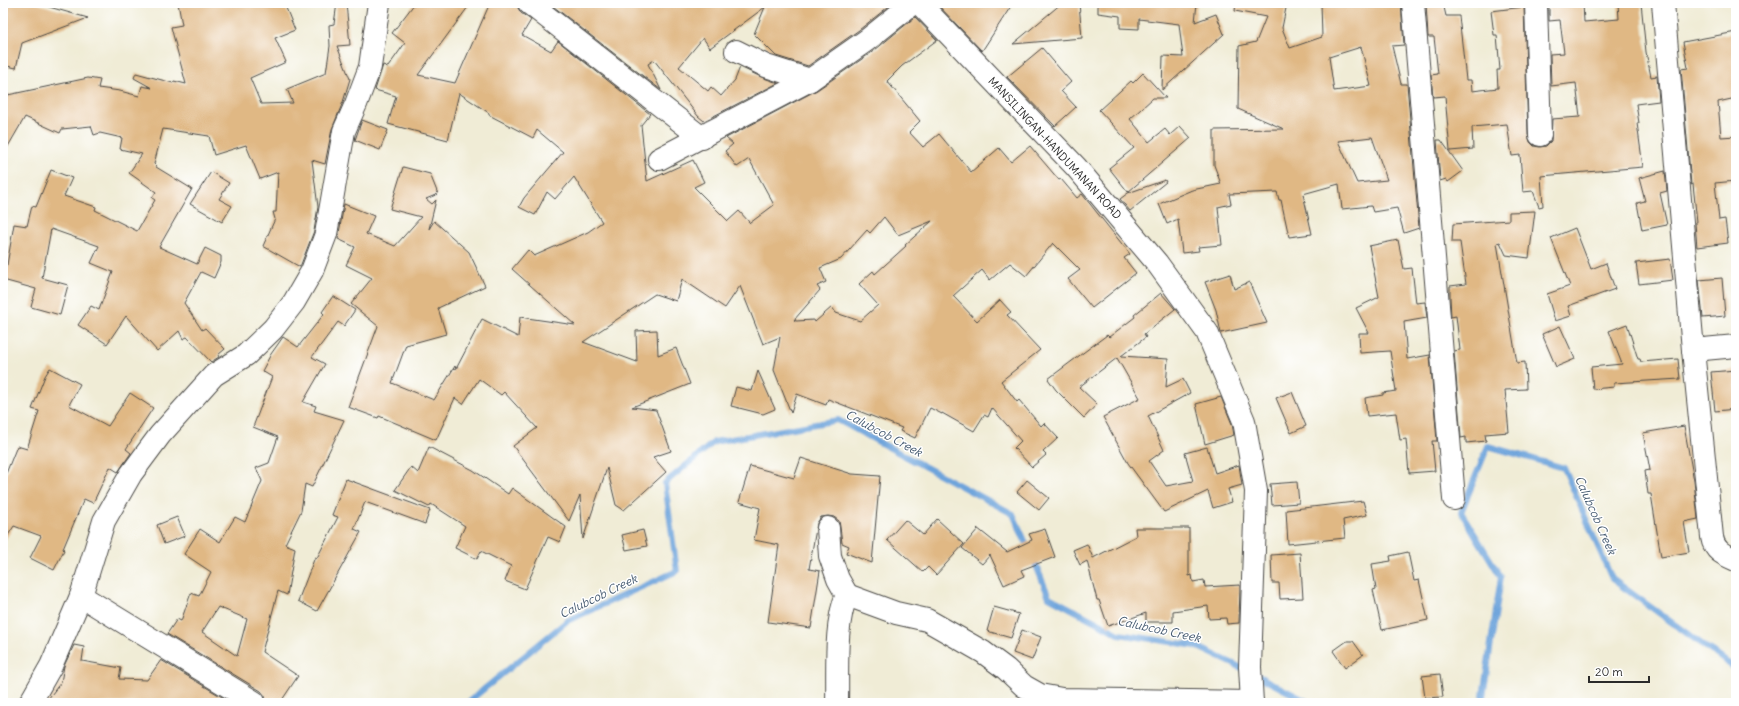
<svg xmlns="http://www.w3.org/2000/svg" width="1739" height="706" font-family="Delius,sans-serif">
<rect width="100%" height="100%" fill="#fff"/>
<filter id="ink" filterUnits="userSpaceOnUse"><feTurbulence type="fractalNoise" baseFrequency=".025" numOctaves="2"/><feDisplacementMap in="SourceGraphic" scale="8" xChannelSelector="R" yChannelSelector="G"/><feConvolveMatrix kernelMatrix="1 2 1 2 8 2 1 2 1" color-interpolation-filters="sRGB"/></filter>
<filter id="wash" filterUnits="userSpaceOnUse"><feTurbulence type="fractalNoise" baseFrequency=".012" numOctaves="4" result="noise"/><feDisplacementMap in="SourceGraphic" scale="16" xChannelSelector="R" yChannelSelector="G"/><feGaussianBlur stdDeviation="0.9" result="paint"/><feColorMatrix in="noise" values="0 0 0 0 0 0 0 0 0 0 0 0 0 0 0 0 0 1.4 0 .05"/><feComposite in="paint" operator="in"/></filter>
<g filter="url(#wash)">
<rect width="100%" height="100%" fill="#f0ecd6"/>
<g fill="none" stroke-linecap="round" stroke-linejoin="round">
<!-- stream -->
<g stroke="#6ea4db" stroke-width="6">
<path d="M 1033,558 L 1049,597 L 1119,634 L 1196,646 L 1246,670"/>
<path d="M 1256,675 L 1310,703"/>
<path d="M 467,703 L 567,621 L 677,571 L 665,483 L 714,442 L 838,420 L 1013,514 L 1029,550"/>
<path d="M 1482,703 L 1501,577 L 1461,512 L 1488,446 L 1564,468 L 1612,579 L 1736,669"/>
</g>
</g>
<g id="blocks">
<!-- building -->
<g fill="#e0b884" fill-rule="evenodd">
<path d="M 3,3 L 35,3 L 88,18 L 22,43 L 16,68 L 3,65 Z"/>
<path d="M 178,3 L 284,3 L 295,30 L 275,38 L 286,62 L 250,78 L 261,104 L 293,103 L 287,89 L 326,73 L 330,46 L 329,25 L 334,24 L 337,3 L 346,3 L 350,45 L 337,46 L 350,79 L 343,102 L 332,129 L 325,164 L 312,160 L 318,207 L 314,231 L 300,267 L 263,246 L 275,219 L 273,212 L 276,212 L 278,172 L 260,179 L 246,145 L 214,155 L 209,136 L 163,129 L 154,164 L 156,166 L 156,167 L 192,189 L 159,247 L 197,264 L 205,248 L 221,256 L 221,262 L 214,278 L 201,272 L 184,303 L 202,330 L 205,328 L 225,349 L 218,355 L 219,357 L 211,362 L 187,337 L 183,339 L 179,331 L 157,351 L 126,316 L 107,344 L 78,325 L 91,306 L 99,310 L 113,272 L 91,263 L 99,246 L 51,229 L 42,278 L 68,285 L 60,315 L 31,307 L 36,289 L 3,280 L 3,264 L 7,265 L 14,224 L 27,226 L 32,206 L 36,207 L 51,170 L 72,178 L 64,196 L 96,207 L 95,210 L 137,231 L 155,200 L 152,198 L 156,192 L 129,173 L 142,154 L 120,149 L 122,138 L 100,133 L 94,135 L 91,126 L 62,129 L 60,133 L 25,117 L 3,155 L 3,96 L 88,78 L 100,80 L 98,88 L 120,91 L 139,96 L 142,86 L 152,88 L 134,78 L 136,73 L 173,83 L 174,81 L 186,84 L 171,27 L 182,25 Z"/>
<path d="M 415,3 L 471,3 L 418,75 L 455,83 L 490,3 L 517,3 L 518,8 L 521,13 L 531,20 L 522,35 L 551,51 L 558,41 L 650,114 L 641,125 L 647,181 L 693,160 L 704,182 L 694,187 L 728,221 L 739,211 L 750,223 L 774,205 L 749,159 L 737,167 L 725,151 L 733,144 L 726,138 L 817,90 L 875,50 L 915,17 L 937,40 L 902,66 L 887,81 L 920,121 L 909,132 L 923,147 L 939,134 L 971,172 L 999,148 L 1011,162 L 1030,146 L 1059,180 L 1061,179 L 1077,198 L 1082,194 L 1130,254 L 1124,258 L 1136,273 L 1092,308 L 1068,279 L 1080,270 L 1053,243 L 1026,276 L 1010,263 L 990,280 L 982,270 L 953,296 L 977,321 L 1000,300 L 1011,312 L 1007,315 L 1040,350 L 1001,381 L 1017,402 L 1019,400 L 1041,426 L 1044,423 L 1058,438 L 1043,452 L 1046,455 L 1032,467 L 1014,448 L 1021,441 L 992,408 L 988,417 L 984,415 L 974,431 L 942,413 L 942,414 L 930,408 L 915,438 L 900,431 L 902,428 L 828,399 L 826,405 L 797,394 L 791,413 L 774,370 L 780,337 L 763,344 L 740,286 L 725,308 L 682,279 L 676,301 L 655,294 L 583,342 L 637,362 L 636,331 L 657,330 L 658,355 L 676,348 L 690,384 L 632,407 L 656,410 L 671,451 L 653,457 L 666,472 L 624,510 L 616,505 L 607,468 L 583,539 L 580,495 L 569,521 L 513,446 L 537,428 L 504,392 L 501,395 L 479,379 L 463,404 L 455,398 L 436,440 L 379,416 L 378,418 L 348,407 L 378,326 L 351,304 L 372,278 L 346,265 L 355,247 L 338,239 L 344,204 L 374,216 L 366,234 L 395,246 L 421,217 L 390,209 L 403,167 L 430,174 L 438,194 L 426,199 L 432,204 L 436,200 L 429,229 L 434,221 L 469,252 L 485,286 L 438,308 L 446,334 L 406,345 L 392,383 L 434,400 L 455,366 L 456,369 L 482,319 L 518,337 L 520,317 L 575,325 L 512,269 L 528,250 L 534,256 L 588,232 L 602,222 L 574,177 L 555,199 L 547,192 L 535,215 L 519,207 L 524,198 L 563,152 L 537,130 L 533,138 L 489,115 L 489,113 L 459,93 L 448,140 L 388,124 L 396,96 L 375,90 L 383,65 L 388,67 L 405,43 L 392,33 ZM 884,217 L 898,235 L 932,221 L 905,245 L 906,246 L 875,274 L 873,271 L 859,284 L 878,305 L 860,321 L 836,313 L 832,307 L 815,322 L 814,320 L 796,321 L 794,320 L 820,290 L 817,286 L 826,282 L 820,268 L 841,259 L 867,230 L 870,233 Z"/>
<path d="M 549,3 L 893,3 L 859,30 L 808,66 L 776,56 L 754,34 L 765,7 L 710,48 L 703,38 L 679,67 L 708,91 L 711,87 L 721,96 L 735,80 L 740,67 L 761,77 L 778,83 L 704,121 L 698,116 L 654,60 L 648,64 L 661,90 Z"/>
<path d="M 936,3 L 1013,3 L 982,51 Z"/>
<path d="M 1062,3 L 1079,3 L 1082,38 L 1013,44 Z"/>
<path d="M 1098,3 L 1197,3 L 1195,22 L 1216,14 L 1224,34 L 1162,90 L 1163,56 L 1183,57 L 1179,24 L 1139,19 L 1139,29 L 1120,28 L 1120,16 L 1098,13 Z"/>
<path d="M 1236,3 L 1287,3 L 1282,28 L 1290,48 L 1322,37 L 1321,3 L 1401,3 L 1404,45 L 1392,46 L 1401,84 L 1407,84 L 1419,228 L 1404,233 L 1397,208 L 1373,212 L 1371,206 L 1342,209 L 1339,184 L 1303,194 L 1312,234 L 1289,237 L 1281,200 L 1279,200 L 1277,192 L 1229,194 L 1231,204 L 1218,207 L 1222,245 L 1198,247 L 1199,251 L 1182,253 L 1178,219 L 1167,224 L 1159,204 L 1192,190 L 1221,184 L 1214,165 L 1214,130 L 1284,129 L 1238,109 L 1239,46 L 1256,42 L 1266,17 L 1235,11 ZM 1361,47 L 1371,86 L 1334,91 L 1329,57 ZM 1372,137 L 1387,180 L 1357,183 L 1338,141 Z"/>
<path d="M 1426,3 L 1443,3 L 1446,16 L 1459,16 L 1466,80 L 1471,80 L 1472,91 L 1498,88 L 1497,70 L 1500,70 L 1497,35 L 1494,35 L 1491,11 L 1524,7 L 1528,135 L 1530,142 L 1534,146 L 1540,147 L 1546,146 L 1551,141 L 1552,119 L 1580,117 L 1576,83 L 1551,86 L 1550,54 L 1564,53 L 1560,20 L 1549,21 L 1549,4 L 1583,3 L 1584,22 L 1619,19 L 1618,3 L 1641,3 L 1646,52 L 1651,77 L 1657,76 L 1659,101 L 1636,104 L 1639,123 L 1637,123 L 1643,167 L 1541,176 L 1543,206 L 1539,207 L 1533,191 L 1523,192 L 1520,155 L 1512,156 L 1507,124 L 1472,127 L 1473,149 L 1450,151 L 1445,96 L 1433,97 L 1431,75 L 1438,74 L 1434,37 L 1428,37 Z"/>
<path d="M 1736,32 L 1736,98 L 1718,102 L 1721,137 L 1736,136 L 1736,181 L 1715,183 L 1719,220 L 1725,219 L 1728,243 L 1697,247 L 1695,223 L 1697,223 L 1693,184 L 1691,185 L 1681,69 L 1688,68 L 1683,42 Z"/>
<path d="M 1042,48 L 1071,82 L 1061,91 L 1076,107 L 1055,126 L 1007,77 Z"/>
<path d="M 1143,73 L 1166,98 L 1153,98 L 1130,119 L 1149,142 L 1165,129 L 1170,135 L 1180,126 L 1191,138 L 1128,192 L 1109,168 L 1134,148 L 1099,110 L 1131,81 L 1133,83 Z"/>
<path d="M 362,120 L 388,130 L 380,150 L 355,140 Z"/>
<path d="M 1437,140 L 1441,140 L 1463,171 L 1448,182 L 1446,179 L 1440,181 Z"/>
<path d="M 1665,171 L 1667,191 L 1660,193 L 1667,225 L 1642,230 L 1637,203 L 1645,201 L 1639,178 Z"/>
<path d="M 211,172 L 229,183 L 219,199 L 232,206 L 222,222 L 190,204 Z"/>
<path d="M 1165,180 L 1166,182 L 1130,211 L 1120,199 L 1128,193 Z"/>
<path d="M 1535,211 L 1529,258 L 1506,255 L 1500,242 L 1497,243 L 1517,363 L 1525,362 L 1526,389 L 1505,390 L 1509,432 L 1485,434 L 1486,441 L 1466,443 L 1466,437 L 1461,438 L 1454,351 L 1460,350 L 1456,316 L 1451,317 L 1450,298 L 1450,286 L 1466,284 L 1460,242 L 1452,242 L 1453,224 L 1509,220 L 1509,212 Z"/>
<path d="M 1575,228 L 1591,269 L 1606,263 L 1615,289 L 1568,306 L 1571,316 L 1555,321 L 1547,294 L 1570,286 L 1551,238 Z"/>
<path d="M 1398,240 L 1404,269 L 1412,268 L 1416,303 L 1425,302 L 1427,318 L 1404,322 L 1407,359 L 1430,355 L 1437,441 L 1432,441 L 1435,471 L 1409,473 L 1406,439 L 1400,440 L 1396,413 L 1367,416 L 1365,398 L 1383,395 L 1383,393 L 1396,391 L 1390,351 L 1360,353 L 1359,333 L 1369,333 L 1356,308 L 1379,297 L 1369,246 Z"/>
<path d="M 1670,259 L 1673,280 L 1639,284 L 1636,263 Z"/>
<path d="M 1230,274 L 1234,289 L 1249,282 L 1267,323 L 1221,333 L 1216,310 L 1205,282 Z"/>
<path d="M 1722,278 L 1725,316 L 1703,318 L 1699,280 Z"/>
<path d="M 1161,293 L 1175,309 L 1144,334 L 1146,337 L 1121,356 L 1168,359 L 1166,387 L 1183,379 L 1190,393 L 1148,416 L 1164,450 L 1149,461 L 1166,486 L 1193,481 L 1185,453 L 1207,447 L 1215,473 L 1239,465 L 1242,485 L 1228,489 L 1232,502 L 1213,508 L 1208,491 L 1164,512 L 1128,463 L 1103,417 L 1140,398 L 1117,358 L 1079,387 L 1097,404 L 1084,418 L 1056,390 L 1048,379 L 1107,335 L 1109,337 L 1135,317 L 1134,315 Z"/>
<path d="M 333,296 L 355,310 L 344,326 L 338,322 L 312,357 L 325,364 L 303,402 L 316,406 L 314,411 L 344,420 L 312,487 L 305,484 L 301,511 L 285,544 L 295,548 L 287,595 L 278,591 L 262,652 L 298,676 L 280,703 L 266,703 L 265,696 L 261,691 L 167,634 L 177,619 L 181,621 L 191,593 L 199,596 L 211,572 L 184,554 L 200,529 L 220,542 L 235,517 L 245,522 L 262,481 L 256,468 L 269,463 L 278,437 L 253,427 L 272,377 L 262,371 L 271,354 L 283,337 L 298,347 L 324,314 L 322,312 ZM 218,607 L 247,619 L 237,656 L 202,632 Z"/>
<path d="M 1627,324 L 1638,359 L 1640,359 L 1641,362 L 1678,359 L 1680,379 L 1614,383 L 1614,387 L 1593,389 L 1591,367 L 1622,364 L 1609,331 Z"/>
<path d="M 1560,326 L 1575,359 L 1556,367 L 1542,334 Z"/>
<path d="M 50,368 L 80,384 L 69,405 L 108,426 L 130,393 L 153,408 L 126,449 L 131,453 L 118,472 L 110,467 L 93,503 L 84,499 L 63,549 L 64,550 L 54,570 L 30,558 L 41,536 L 14,526 L 3,543 L 3,481 L 17,446 L 27,449 L 39,411 L 32,409 L 45,376 Z"/>
<path d="M 1736,370 L 1736,409 L 1715,411 L 1711,372 Z"/>
<path d="M 758,371 L 775,409 L 763,414 L 731,406 L 736,387 L 752,391 Z"/>
<path d="M 1292,392 L 1306,426 L 1291,433 L 1276,398 Z"/>
<path d="M 1221,397 L 1232,424 L 1234,435 L 1205,444 L 1196,404 Z"/>
<path d="M 1684,426 L 1694,481 L 1698,519 L 1684,522 L 1689,552 L 1661,557 L 1651,494 L 1648,494 L 1645,471 L 1650,470 L 1643,433 Z"/>
<path d="M 429,447 L 473,470 L 508,494 L 512,488 L 566,527 L 560,542 L 548,537 L 525,589 L 505,581 L 511,566 L 481,551 L 477,559 L 455,548 L 465,526 L 431,504 L 429,507 L 395,490 L 411,467 L 418,473 Z"/>
<path d="M 801,458 L 852,474 L 880,476 L 872,563 L 846,553 L 849,546 L 842,543 L 840,527 L 839,521 L 834,517 L 828,516 L 821,517 L 817,523 L 809,569 L 820,571 L 811,628 L 768,622 L 779,545 L 754,540 L 760,508 L 739,502 L 750,466 L 794,478 Z"/>
<path d="M 346,479 L 430,510 L 425,524 L 365,502 L 354,529 L 361,532 L 317,611 L 298,601 L 315,557 L 317,558 L 338,517 L 332,515 Z"/>
<path d="M 1027,480 L 1049,498 L 1039,510 L 1017,492 Z"/>
<path d="M 1297,482 L 1299,503 L 1272,505 L 1270,484 Z"/>
<path d="M 1363,501 L 1367,515 L 1343,520 L 1345,538 L 1288,544 L 1286,510 Z"/>
<path d="M 177,517 L 185,536 L 164,544 L 157,525 Z"/>
<path d="M 937,519 L 964,544 L 936,575 L 928,567 L 923,572 L 887,540 L 905,520 L 923,535 Z"/>
<path d="M 977,528 L 1007,552 L 1032,540 L 1029,534 L 1045,529 L 1055,557 L 1021,570 L 1024,576 L 1004,585 L 990,555 L 982,564 L 962,548 L 978,529 Z"/>
<path d="M 1135,528 L 1189,528 L 1189,576 L 1192,575 L 1193,582 L 1204,580 L 1205,587 L 1240,585 L 1239,623 L 1227,624 L 1226,618 L 1209,619 L 1208,606 L 1173,611 L 1173,622 L 1146,622 L 1146,613 L 1108,626 L 1099,600 L 1097,600 L 1087,561 L 1080,565 L 1073,550 L 1087,544 L 1093,558 L 1136,536 Z"/>
<path d="M 643,530 L 647,546 L 626,550 L 622,535 Z"/>
<path d="M 1408,552 L 1414,581 L 1419,580 L 1428,620 L 1382,630 L 1373,590 L 1376,589 L 1372,564 L 1391,561 L 1390,556 Z"/>
<path d="M 1300,553 L 1303,598 L 1280,599 L 1279,583 L 1272,583 L 1271,555 Z"/>
<path d="M 994,607 L 1019,614 L 1011,638 L 987,631 Z"/>
<path d="M 1022,630 L 1041,637 L 1032,660 L 1013,653 Z"/>
<path d="M 1347,641 L 1353,641 L 1363,655 L 1345,668 L 1333,651 Z"/>
<path d="M 74,645 L 84,647 L 82,661 L 121,668 L 119,679 L 147,680 L 161,660 L 232,703 L 45,703 L 61,682 L 64,666 Z"/>
<path d="M 1440,674 L 1443,697 L 1425,698 L 1422,676 Z"/>
</g>
</g>
</g>
<g filter="url(#ink)">
<use href="#blocks" fill-opacity="0" stroke="#494845" stroke-width="1"/>
<g fill="none" stroke-linecap="round" stroke-linejoin="round">
<defs>
<g id="minor">
<path d="M 529,3 L 702,138"/>
<path d="M 919,3 L 1076,167 L 1157,263 L 1207,332 L 1244,421 L 1256,491 L 1250,667 L 1252,703"/>
<path d="M 1413,3 L 1454,499"/>
<path d="M 1536,3 L 1540,135"/>
<path d="M 1663,3 L 1693,350 L 1712,537 C 1714,551 1724,555 1736,560"/>
<path d="M 736,51 L 766,66 L 810,80"/>
<path d="M 659,159 L 810,80 L 867,40 L 913,3"/>
<path d="M 1693,350 L 1736,346"/>
<path d="M 828,528 L 830,556 L 838,579 L 847,595"/>
<path d="M 81,596 L 254,702"/>
<path d="M 30,703 L 51,666 L 81,596 L 104,521 L 131,474 L 160,435 L 214,375 L 246,355 L 273,329 L 294,302 L 312,271 L 326,234 L 344,131 L 356,104 L 370,67 L 379,3"/>
<path d="M 837,703 C 838,672 834,623 847,595 L 896,613 L 927,620 L 983,652 L 1006,669 L 1024,686 L 1040,695 L 1062,699 L 1252,702"/>
</g>
</defs>
<!-- minor casing -->
<use href="#minor" stroke="#494845" stroke-width="24"/>
<!-- minor -->
<use href="#minor" stroke="#fff" stroke-width="22"/>
</g>
</g>
<g text-anchor="middle" dominant-baseline="central" stroke-width="3" stroke-linejoin="round" paint-order="stroke">
<!-- street labels -->
<g font-size="11" fill="#2b2b2b" stroke="#fff">
<text transform="translate(1055 148) rotate(47)">MANSILINGAN-HANDUMANAN ROAD</text>
</g>
<!-- water labels -->
<g font-size="12" font-style="italic" fill="#465b71" stroke="#fff">
<text transform="translate(884 433) rotate(28)">Calubcob Creek</text>
<text transform="translate(1596 515) rotate(66)">Calubcob Creek</text>
<text transform="translate(598 596) rotate(-26)">Calubcob Creek</text>
<text transform="translate(1159 629) rotate(12)">Calubcob Creek</text>
</g>
</g>
<!-- margin -->
<rect width="1739" height="706" fill="none" stroke="#fff" stroke-width="16"/>
<!-- scale -->
<path d="M1589 676v6h60v-6" fill="none" stroke="#2b2b2b" stroke-width="2"/>
<text x="1595" y="676" font-size="12" fill="#2b2b2b" stroke="#ffffff" stroke-width="3" paint-order="stroke">20 m</text>
</svg>
